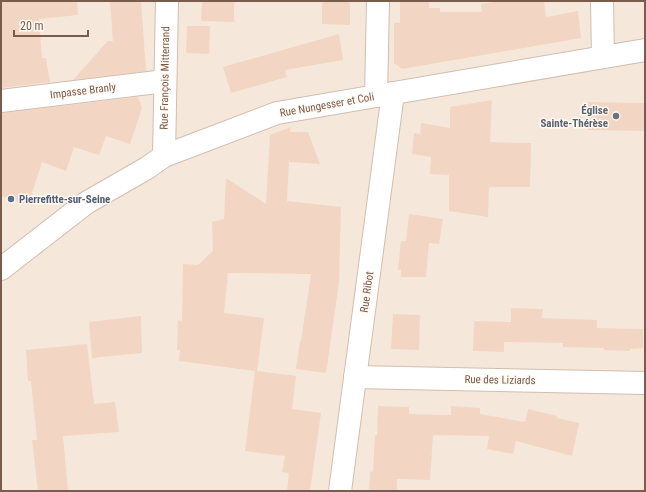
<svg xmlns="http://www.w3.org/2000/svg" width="646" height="492" font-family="'Roboto Condensed',sans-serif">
<rect width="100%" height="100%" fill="#fdf6ec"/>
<!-- residential -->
<rect fill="#f5e8da" x="1" y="1" width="644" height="490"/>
<!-- building -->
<g fill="#f3d5c3">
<path d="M 1,1 L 77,1 L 78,15 L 39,19 L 42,58 L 46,58 L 50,82 L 1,88 Z"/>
<path d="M 110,1 L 141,1 L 146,71 L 73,80 L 108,41 L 113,41 Z"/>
<path d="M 202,1 L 234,1 L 234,22 L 201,21 Z"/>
<path d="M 322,1 L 350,1 L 350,25 L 322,24 Z"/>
<path d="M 400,1 L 429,1 L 429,8 L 440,8 L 440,12 L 482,12 L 481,4 L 499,1 L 544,1 L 546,17 L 578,11 L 581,38 L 402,69 L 394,63 L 394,23 L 400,23 Z"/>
<path d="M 187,26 L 210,26 L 209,54 L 186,53 Z"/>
<path d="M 339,34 L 343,60 L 285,70 L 287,77 L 231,93 L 223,67 Z"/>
<path d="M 138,97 L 142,108 L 130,144 L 106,136 L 99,155 L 74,147 L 66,171 L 42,162 L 28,205 L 1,196 L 1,113 Z"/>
<path d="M 492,100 L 490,142 L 531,143 L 530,187 L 489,187 L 488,217 L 449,211 L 449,175 L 430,174 L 431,157 L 412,154 L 414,133 L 420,134 L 421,123 L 450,128 L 450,107 Z"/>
<path d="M 588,102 L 645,103 L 645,131 L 588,130 Z"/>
<path d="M 291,127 L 290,132 L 308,132 L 320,164 L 289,162 L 287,201 L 341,207 L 339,282 L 326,373 L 296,369 L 300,341 L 301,341 L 311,274 L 228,273 L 224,313 L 264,318 L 257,371 L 296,376 L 292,409 L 321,413 L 310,491 L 287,491 L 289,473 L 282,472 L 285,456 L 245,451 L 255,371 L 179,361 L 180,350 L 177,350 L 178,320 L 182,321 L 183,264 L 198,265 L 213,251 L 212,222 L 224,219 L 226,178 L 266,204 L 270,135 Z"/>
<path d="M 409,214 L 443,219 L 439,244 L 429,243 L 426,277 L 401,277 L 401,270 L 398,270 L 401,241 L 406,241 Z"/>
<path d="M 511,308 L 543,309 L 542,318 L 597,320 L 597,328 L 643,329 L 643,348 L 630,349 L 630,351 L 604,350 L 604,348 L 563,347 L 563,343 L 504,342 L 504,352 L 473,351 L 474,321 L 511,322 Z"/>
<path d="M 393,314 L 420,315 L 419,350 L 391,349 Z"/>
<path d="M 141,316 L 142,353 L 92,358 L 89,322 Z"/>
<path d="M 87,344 L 94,404 L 115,402 L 119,432 L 63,436 L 68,491 L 38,491 L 32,440 L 37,440 L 31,381 L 28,381 L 26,350 Z"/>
<path d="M 378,406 L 409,407 L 409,414 L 451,415 L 451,406 L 480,408 L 480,414 L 525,422 L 528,409 L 557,416 L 557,418 L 579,423 L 572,456 L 516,441 L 513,454 L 487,449 L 489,436 L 433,435 L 430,480 L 397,479 L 397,491 L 369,491 L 370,471 L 373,472 L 375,435 L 377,435 Z"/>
</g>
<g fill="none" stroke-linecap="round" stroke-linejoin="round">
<defs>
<g id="street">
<path d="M 602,1 L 603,57"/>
<path d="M 376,96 L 378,1"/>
<path d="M 1,101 L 165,81"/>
<path d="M 164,156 L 167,1"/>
<path d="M 1,269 L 86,203 L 147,168 L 164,156 L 277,113 L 645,50"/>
<path d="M 355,377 L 645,383"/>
<path d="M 340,491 L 393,93"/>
</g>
</defs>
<!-- street casing -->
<use href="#street" stroke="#d1beb0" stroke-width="24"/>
<!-- street -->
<use href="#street" stroke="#fff" stroke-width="22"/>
</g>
<!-- markers -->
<circle fill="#6b7280" stroke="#fffaf3" stroke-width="1.5" cx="616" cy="116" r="4"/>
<circle fill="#5c6f8a" stroke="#fffaf3" stroke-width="1.5" cx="11" cy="199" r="4"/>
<g text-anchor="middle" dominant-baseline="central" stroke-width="3" stroke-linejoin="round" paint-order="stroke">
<!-- street labels -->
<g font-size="11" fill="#7a5c4d" stroke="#fffaf3">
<text transform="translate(165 78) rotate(-89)">Rue François Mitterrand</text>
<text transform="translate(83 91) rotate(-7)">Impasse Branly</text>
<text transform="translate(327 105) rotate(-10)">Rue Nungesser et Coli</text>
<text transform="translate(367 292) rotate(-82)">Rue Ribot</text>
<text transform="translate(500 380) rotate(1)">Rue des Liziards</text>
</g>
<!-- worship labels -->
<g font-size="11" font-weight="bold" fill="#5b616d" stroke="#fffaf3" text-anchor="end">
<text x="608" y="110">Église<tspan x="608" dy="13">Sainte-Thérèse</tspan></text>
</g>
<!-- service labels -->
<g font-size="11" font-weight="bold" fill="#4e5e75" stroke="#fffaf3" text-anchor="start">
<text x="19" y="199">Pierrefitte-sur-Seine</text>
</g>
</g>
<!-- border -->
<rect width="646" height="492" fill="none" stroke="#7a5c4d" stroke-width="4"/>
<!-- scale -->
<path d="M14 30v6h74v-6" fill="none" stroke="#7a5c4d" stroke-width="2"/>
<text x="20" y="30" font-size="12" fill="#7a5c4d" stroke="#fffaf3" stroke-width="3" paint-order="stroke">20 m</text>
</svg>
